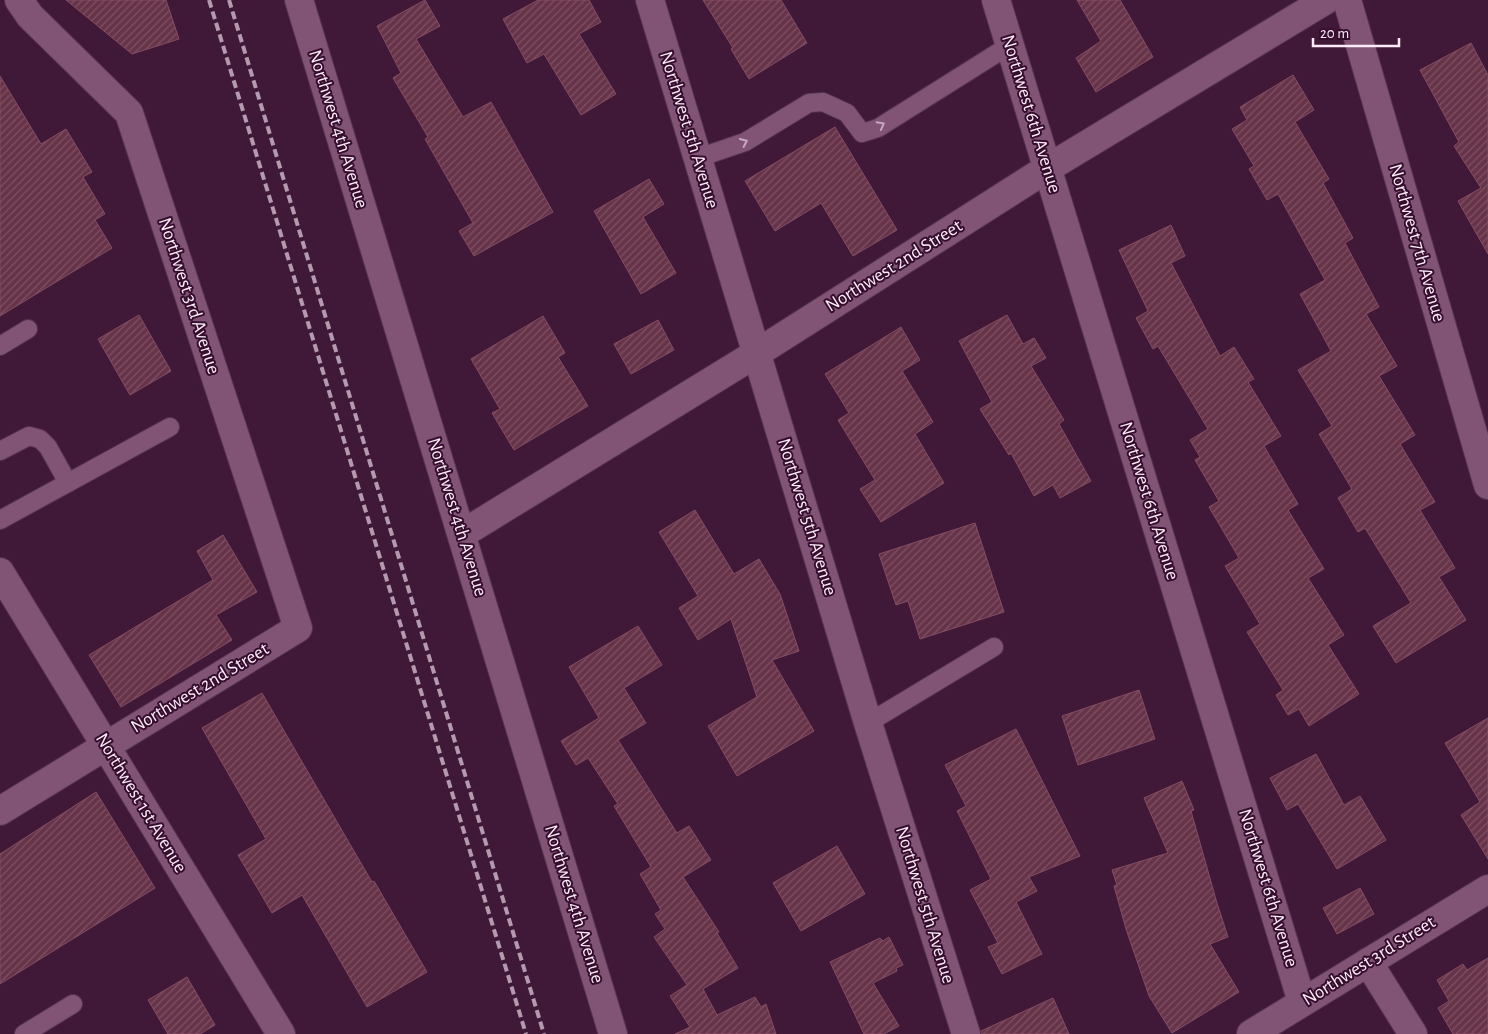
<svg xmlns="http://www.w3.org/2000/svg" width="1488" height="1034" font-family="'Alegreya Sans',sans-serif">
<defs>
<pattern id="building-hatch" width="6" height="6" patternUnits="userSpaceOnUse" patternTransform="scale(1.25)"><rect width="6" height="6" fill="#673348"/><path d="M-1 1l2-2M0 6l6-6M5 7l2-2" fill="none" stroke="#7e5163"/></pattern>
</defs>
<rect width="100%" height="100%" fill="#401838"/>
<!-- building -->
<g fill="url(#building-hatch)" stroke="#844d62">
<path d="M 66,0 L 166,0 L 179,39 L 132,54 Z"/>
<path d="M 425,0 L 440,26 L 416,39 L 463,117 L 491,102 L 553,212 L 474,256 L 459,231 L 473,223 L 425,139 L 428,137 L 393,78 L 401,73 L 377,26 Z"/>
<path d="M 538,0 L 589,0 L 601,22 L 579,34 L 616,94 L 581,115 L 544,54 L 527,63 L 503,19 Z"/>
<path d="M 703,0 L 781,0 L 807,43 L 749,79 L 731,49 L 733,48 Z"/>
<path d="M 1077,0 L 1120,0 L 1153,57 L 1096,92 L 1076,58 L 1101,41 Z"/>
<path d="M 1471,43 L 1488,75 L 1488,254 L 1458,201 L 1481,188 L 1454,146 L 1459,142 L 1420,70 Z"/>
<path d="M 1293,75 L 1314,110 L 1295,122 L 1329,179 L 1323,183 L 1353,238 L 1345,243 L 1379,307 L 1366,314 L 1397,366 L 1379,376 L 1415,435 L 1400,444 L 1435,502 L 1420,510 L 1455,568 L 1439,577 L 1466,620 L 1396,663 L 1373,626 L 1411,603 L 1365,528 L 1358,532 L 1338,498 L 1352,489 L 1319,434 L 1332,426 L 1298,370 L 1331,351 L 1300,294 L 1325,280 L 1278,194 L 1267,200 L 1249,169 L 1254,166 L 1232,129 L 1247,120 L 1240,107 Z"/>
<path d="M 0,76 L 41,144 L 66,129 L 92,172 L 83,177 L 105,214 L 95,220 L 112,248 L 0,316 Z"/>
<path d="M 835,127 L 897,230 L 853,256 L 821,203 L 775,231 L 745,181 Z"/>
<path d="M 649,179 L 664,204 L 643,217 L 676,273 L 641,294 L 594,211 Z"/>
<path d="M 1171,225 L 1185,256 L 1171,263 L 1220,356 L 1234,347 L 1254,379 L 1248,382 L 1281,436 L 1264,446 L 1298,504 L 1288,510 L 1324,569 L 1308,578 L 1344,635 L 1328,645 L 1359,694 L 1309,726 L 1299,709 L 1288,715 L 1276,695 L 1283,690 L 1247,632 L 1260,624 L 1225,566 L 1239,558 L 1209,507 L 1219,501 L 1195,460 L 1200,457 L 1190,440 L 1208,429 L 1158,346 L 1153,349 L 1136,318 L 1148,311 L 1119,250 Z"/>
<path d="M 139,315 L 171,371 L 130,395 L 98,339 Z"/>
<path d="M 1007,315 L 1023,344 L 1034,338 L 1046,358 L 1031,366 L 1064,420 L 1059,424 L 1091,481 L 1060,498 L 1053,485 L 1034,496 L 1011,453 L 1009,455 L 980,409 L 992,402 L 959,341 Z"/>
<path d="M 543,316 L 565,353 L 558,357 L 588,406 L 514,450 L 492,413 L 500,409 L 471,359 Z"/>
<path d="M 658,320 L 674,350 L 631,374 L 614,344 Z"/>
<path d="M 901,327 L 920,360 L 902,371 L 933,422 L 915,434 L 944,483 L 881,522 L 860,489 L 875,480 L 838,420 L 849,413 L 825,374 Z"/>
<path d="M 695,510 L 734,574 L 759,559 L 780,594 L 799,651 L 772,660 L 814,731 L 737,776 L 708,726 L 757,697 L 731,619 L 698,640 L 679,608 L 698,596 L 659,532 Z"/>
<path d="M 975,523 L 1004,612 L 920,639 L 908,601 L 896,605 L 879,554 Z"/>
<path d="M 223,535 L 257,592 L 216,615 L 232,640 L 121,707 L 89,655 L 213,580 L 197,551 Z"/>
<path d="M 638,626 L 662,665 L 624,688 L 646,723 L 618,740 L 677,833 L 689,826 L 711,860 L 683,877 L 719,932 L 717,933 L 738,968 L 703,989 L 717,1015 L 755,997 L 761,1007 L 766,1004 L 776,1034 L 675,1034 L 690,1027 L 670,996 L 687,985 L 654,937 L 665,929 L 655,914 L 661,910 L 640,874 L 651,867 L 614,806 L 618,804 L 588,758 L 576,765 L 561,741 L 599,718 L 569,667 Z"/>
<path d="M 1139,690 L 1155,739 L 1078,765 L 1062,716 Z"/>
<path d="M 262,693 L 372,882 L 374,881 L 427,972 L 367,1007 L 302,895 L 272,913 L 238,855 L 266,839 L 202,728 Z"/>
<path d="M 1488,718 L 1488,859 L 1461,815 L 1480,802 L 1445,743 Z"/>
<path d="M 1016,729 L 1080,856 L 1029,877 L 1037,891 L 1016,902 L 1042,954 L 1002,974 L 988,947 L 998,943 L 970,890 L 991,879 L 957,811 L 966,806 L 945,765 Z"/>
<path d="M 1316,754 L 1344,805 L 1360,796 L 1386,840 L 1337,869 L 1298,804 L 1287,810 L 1270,778 Z"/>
<path d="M 1182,781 L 1194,810 L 1191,811 L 1217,903 L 1228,937 L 1210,944 L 1239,992 L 1172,1033 L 1149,996 L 1126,929 L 1114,886 L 1117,885 L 1112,870 L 1168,853 L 1144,798 Z"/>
<path d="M 96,792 L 155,888 L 0,984 L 0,854 Z"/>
<path d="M 837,846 L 865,894 L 801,931 L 773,883 Z"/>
<path d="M 1360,888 L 1374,914 L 1337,934 L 1323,908 Z"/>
<path d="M 889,937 L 903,965 L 896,968 L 897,971 L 873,983 L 899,1026 L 884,1034 L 864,1034 L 830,962 L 880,938 L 883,941 Z"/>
<path d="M 1488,958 L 1488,1034 L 1453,1034 L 1438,1008 L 1449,1001 L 1437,980 L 1463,964 L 1467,970 Z"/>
<path d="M 187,977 L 215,1025 L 200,1034 L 168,1034 L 148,1000 Z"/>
<path d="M 1053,998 L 1069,1034 L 981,1034 L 981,1031 Z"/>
</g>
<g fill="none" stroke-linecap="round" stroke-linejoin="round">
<defs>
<g id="lane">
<path d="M 698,158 L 745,142 L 809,103 L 823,102 L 847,113 L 862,133 L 878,128 L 1010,45"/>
<path d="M 0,346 L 28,329"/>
<path d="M 0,451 L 29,436 L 40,439 L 48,447 L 68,483"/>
<path d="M 0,520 L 170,427"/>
<path d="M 868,723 L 994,647"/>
<path d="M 24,1034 L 73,1004"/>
</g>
<g id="street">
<path d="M 299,0 L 613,1034"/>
<path d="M 650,0 L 868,723 L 966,1034"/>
<path d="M 996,0 L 1302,1002"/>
<path d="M 1347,0 L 1488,485"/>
<path d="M 462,534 L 757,353 L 1048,168 L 1326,0"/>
<path d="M 0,572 L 281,1034"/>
<path d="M 0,811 L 298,628 L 129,113 L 30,16 L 19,0"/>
<path d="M 1368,962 L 1413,1034"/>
<path d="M 1251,1034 L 1488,889"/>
</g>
</defs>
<!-- lane casing -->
<use href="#lane" stroke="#55354f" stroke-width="20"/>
<!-- street casing -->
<use href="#street" stroke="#55354f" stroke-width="30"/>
<!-- lane -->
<use href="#lane" stroke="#815476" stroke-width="18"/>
<!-- street -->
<use href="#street" stroke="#815476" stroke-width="28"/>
<!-- rail -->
<g stroke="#b49aae" stroke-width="4" stroke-dasharray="8 4" stroke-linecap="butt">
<path d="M 209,0 L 526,1034"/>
<path d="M 229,0 L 544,1034"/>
</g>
</g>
<!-- one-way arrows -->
<defs><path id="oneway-chevron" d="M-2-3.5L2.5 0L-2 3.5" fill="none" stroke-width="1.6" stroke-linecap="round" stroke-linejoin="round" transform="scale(1.25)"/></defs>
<g stroke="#c5a8be">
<use href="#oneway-chevron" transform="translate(881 125) rotate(-28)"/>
<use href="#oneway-chevron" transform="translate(744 142) rotate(-25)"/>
</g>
<g text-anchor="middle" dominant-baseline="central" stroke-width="4" stroke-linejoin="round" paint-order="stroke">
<!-- street labels -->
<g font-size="19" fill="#fdecf8" stroke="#350e2e">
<text transform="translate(1031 114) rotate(73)">Northwest 6th Avenue</text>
<text transform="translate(338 129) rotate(73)">Northwest 4th Avenue</text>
<text transform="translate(689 130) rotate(73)">Northwest 5th Avenue</text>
<text transform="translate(1417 243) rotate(74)">Northwest 7th Avenue</text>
<text transform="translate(894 266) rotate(-32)">Northwest 2nd Street</text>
<text transform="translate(189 296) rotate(72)">Northwest 3rd Avenue</text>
<text transform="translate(1149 501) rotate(73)">Northwest 6th Avenue</text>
<text transform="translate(457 517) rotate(73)">Northwest 4th Avenue</text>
<text transform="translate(807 517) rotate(73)">Northwest 5th Avenue</text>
<text transform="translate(200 688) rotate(-31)">Northwest 2nd Street</text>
<text transform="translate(141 803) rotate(59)">Northwest 1st Avenue</text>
<text transform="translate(1268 888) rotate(73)">Northwest 6th Avenue</text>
<text transform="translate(574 904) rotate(73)">Northwest 4th Avenue</text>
<text transform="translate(925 905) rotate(73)">Northwest 5th Avenue</text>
<text transform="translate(1369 961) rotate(-32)">Northwest 3rd Street</text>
</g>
</g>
<!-- scale -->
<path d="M1313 38v8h86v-8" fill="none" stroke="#fdecf8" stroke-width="2.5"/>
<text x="1320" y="38" font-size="15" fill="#fdecf8" stroke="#350e2e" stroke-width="4" paint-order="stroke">20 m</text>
</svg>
